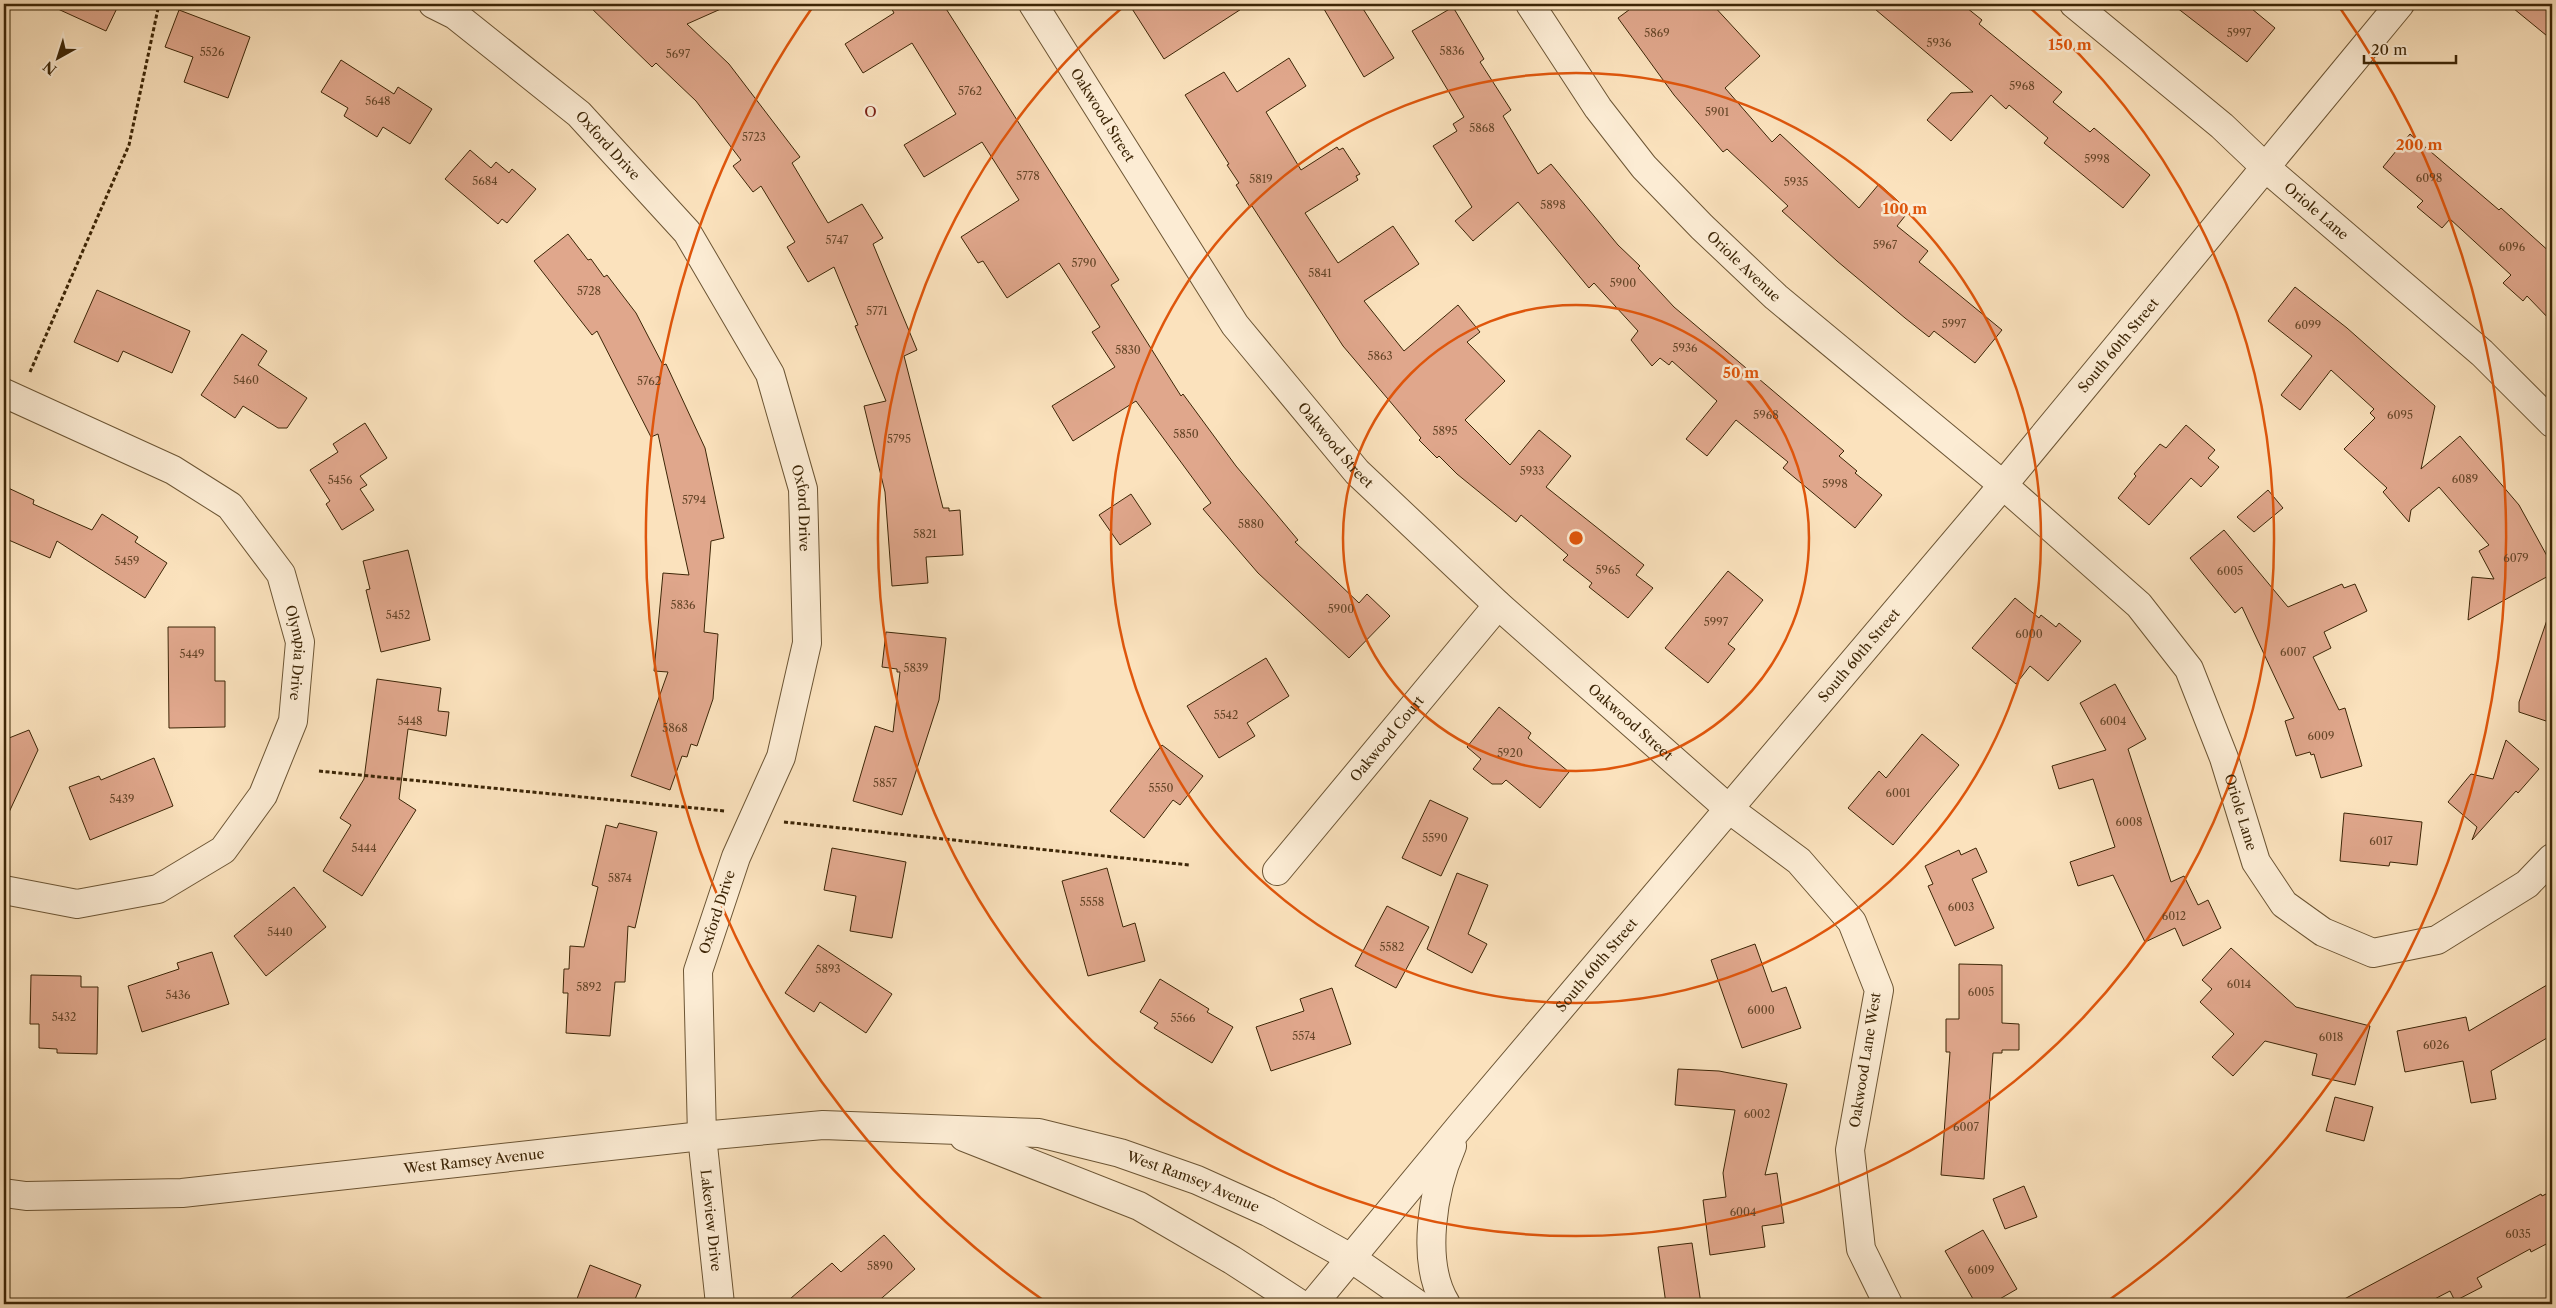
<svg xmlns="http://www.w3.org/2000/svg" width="2556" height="1308" font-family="'Libre Caslon Text',serif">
<rect width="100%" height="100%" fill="#fbe2bd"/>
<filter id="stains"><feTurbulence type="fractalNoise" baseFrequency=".004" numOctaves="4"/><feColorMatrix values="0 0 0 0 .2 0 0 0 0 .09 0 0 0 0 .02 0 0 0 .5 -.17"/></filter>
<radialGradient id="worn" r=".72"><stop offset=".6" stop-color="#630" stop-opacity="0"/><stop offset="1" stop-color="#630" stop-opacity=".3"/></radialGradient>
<!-- building -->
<g fill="#e0a78c" stroke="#3d2607">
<path d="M 47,4 L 119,4 L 106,31 Z"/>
<path d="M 587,4 L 732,4 L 687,24 L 729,64 L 800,157 L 792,163 L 828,223 L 862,204 L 883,238 L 873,244 L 917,350 L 904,356 L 943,508 L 949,508 L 949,511 L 960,510 L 963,555 L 926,557 L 928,583 L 892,586 L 885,492 L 864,406 L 886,401 L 855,326 L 858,325 L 834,267 L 808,282 L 787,247 L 795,242 L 761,186 L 753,192 L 733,166 L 741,160 L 696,101 L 656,63 L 652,67 Z"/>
<path d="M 889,4 L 943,4 L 1119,280 L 1111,285 L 1181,396 L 1183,394 L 1236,466 L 1298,540 L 1295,542 L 1359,603 L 1367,594 L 1390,616 L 1349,658 L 1258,573 L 1203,509 L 1211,503 L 1136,401 L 1073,441 L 1052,406 L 1115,367 L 1092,332 L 1100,327 L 1059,263 L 1007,298 L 983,261 L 978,263 L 961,237 L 1019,200 L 982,142 L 924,177 L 904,145 L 956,114 L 912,43 L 863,73 L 845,44 L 894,13 Z"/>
<path d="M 1129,4 L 1249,4 L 1164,59 Z"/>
<path d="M 1321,4 L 1360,4 L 1394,58 L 1364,77 Z"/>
<path d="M 1637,4 L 1712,4 L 1760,56 L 1725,88 L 1772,142 L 1780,134 L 1859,208 L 1879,184 L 1909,211 L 1897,226 L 1928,251 L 1919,262 L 2002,330 L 1975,363 L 1934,331 L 1929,337 L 1905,318 L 1837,261 L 1782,211 L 1788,206 L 1727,149 L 1723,152 L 1674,95 L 1618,18 Z"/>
<path d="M 1869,4 L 1962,4 L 1982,20 L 1979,24 L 2062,92 L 2053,102 L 2090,132 L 2094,128 L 2150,175 L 2123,208 L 2044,143 L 2048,138 L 2009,105 L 2006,109 L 1991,95 L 1951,141 L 1927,120 L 1951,93 L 1973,92 Z"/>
<path d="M 2172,4 L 2246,4 L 2275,28 L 2247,62 Z"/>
<path d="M 2508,4 L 2552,4 L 2552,40 Z"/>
<path d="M 1453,7 L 1484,59 L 1480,62 L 1511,110 L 1503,116 L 1538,174 L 1551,164 L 1618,245 L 1640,266 L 1638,268 L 1674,307 L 1844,451 L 1839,456 L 1857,471 L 1855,473 L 1882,495 L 1855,528 L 1783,468 L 1788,462 L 1736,420 L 1707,456 L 1686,439 L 1717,401 L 1672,361 L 1669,365 L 1660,358 L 1652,366 L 1631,340 L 1638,331 L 1594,283 L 1589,288 L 1518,202 L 1473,241 L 1455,221 L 1472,207 L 1433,146 L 1457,131 L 1453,124 L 1464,117 L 1412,31 Z"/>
<path d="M 179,10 L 250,37 L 228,98 L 184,82 L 193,57 L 165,47 Z"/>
<path d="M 1289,58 L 1306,86 L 1266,112 L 1301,170 L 1337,147 L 1339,150 L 1343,148 L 1360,174 L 1356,176 L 1358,180 L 1305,213 L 1338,263 L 1393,226 L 1419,264 L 1364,301 L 1404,351 L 1458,305 L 1480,332 L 1467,342 L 1505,381 L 1465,420 L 1510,465 L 1539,430 L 1571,456 L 1546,487 L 1644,565 L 1636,575 L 1653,588 L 1628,618 L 1589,587 L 1592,583 L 1563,560 L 1568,555 L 1521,515 L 1516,522 L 1457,474 L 1439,456 L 1437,458 L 1419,440 L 1421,438 L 1343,346 L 1252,206 L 1250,207 L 1236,185 L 1239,183 L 1227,165 L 1229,164 L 1185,95 L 1224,72 L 1237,92 Z"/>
<path d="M 341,60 L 394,94 L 398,87 L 432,109 L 410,144 L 383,127 L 377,137 L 344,116 L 348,108 L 321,92 Z"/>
<path d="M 2410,134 L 2499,210 L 2501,208 L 2552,254 L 2552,322 L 2527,296 L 2523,301 L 2503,283 L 2511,275 L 2450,219 L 2442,228 L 2417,207 L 2423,201 L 2383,167 Z"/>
<path d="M 470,150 L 491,168 L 496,162 L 509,173 L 512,169 L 536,189 L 507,223 L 502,219 L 498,224 L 445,179 Z"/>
<path d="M 568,234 L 588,260 L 591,259 L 604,277 L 607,275 L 636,313 L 663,365 L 666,364 L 705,448 L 724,538 L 711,541 L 704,632 L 718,634 L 713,699 L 697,746 L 691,744 L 687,757 L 682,756 L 670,790 L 631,776 L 668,672 L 654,671 L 663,573 L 689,575 L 658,434 L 651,437 L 597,331 L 592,335 L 534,261 Z"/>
<path d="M 2295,287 L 2347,328 L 2435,406 L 2421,469 L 2460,436 L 2519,505 L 2552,565 L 2552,574 L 2468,620 L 2472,577 L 2494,579 L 2479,551 L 2489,545 L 2439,487 L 2411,510 L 2409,522 L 2383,492 L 2387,488 L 2344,449 L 2375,418 L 2370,413 L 2374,409 L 2331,370 L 2300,410 L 2281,395 L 2312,356 L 2268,321 Z"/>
<path d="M 97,290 L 190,331 L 172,373 L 123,351 L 118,362 L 74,342 Z"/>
<path d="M 242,334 L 267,351 L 258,365 L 307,398 L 287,428 L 278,428 L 243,406 L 235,418 L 201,395 Z"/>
<path d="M 365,423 L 387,458 L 360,476 L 367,485 L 360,489 L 374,510 L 342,530 L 326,504 L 330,501 L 310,470 L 338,452 L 333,444 Z"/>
<path d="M 2186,425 L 2215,450 L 2208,458 L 2219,467 L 2201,487 L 2191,478 L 2149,525 L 2118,498 L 2136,476 L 2134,474 L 2160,444 L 2166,448 Z"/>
<path d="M 4,486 L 34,500 L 33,504 L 92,530 L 102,514 L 138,537 L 135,542 L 167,563 L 145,598 L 57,541 L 50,558 L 4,538 Z"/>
<path d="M 2268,490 L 2283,508 L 2254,532 L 2237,517 Z"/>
<path d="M 1131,494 L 1151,524 L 1120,545 L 1099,515 Z"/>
<path d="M 2224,530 L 2288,607 L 2342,584 L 2344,588 L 2355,584 L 2367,611 L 2324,632 L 2331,648 L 2313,657 L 2339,710 L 2345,708 L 2362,766 L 2321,778 L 2314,754 L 2311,755 L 2310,752 L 2296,756 L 2285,721 L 2294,718 L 2242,607 L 2235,613 L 2190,558 Z"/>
<path d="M 408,550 L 430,640 L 381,652 L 366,590 L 370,589 L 363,561 Z"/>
<path d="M 1728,571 L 1763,600 L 1728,644 L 1735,649 L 1708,683 L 1665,648 Z"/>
<path d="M 2015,598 L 2039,618 L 2041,615 L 2056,627 L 2059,623 L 2081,641 L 2048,681 L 2030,666 L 2016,684 L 1972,648 Z"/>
<path d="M 2548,617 L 2552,618 L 2552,723 L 2519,712 L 2519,702 Z"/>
<path d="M 168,627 L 215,627 L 215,681 L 225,681 L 225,727 L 169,728 Z"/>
<path d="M 886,632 L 946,638 L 939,700 L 902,815 L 853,801 L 875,726 L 893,732 L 900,672 L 897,672 L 897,669 L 882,667 Z"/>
<path d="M 1266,658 L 1289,696 L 1247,723 L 1255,736 L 1219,758 L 1187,706 Z"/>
<path d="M 377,679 L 441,688 L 438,711 L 449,712 L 446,736 L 408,729 L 399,799 L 416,810 L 362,896 L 323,871 L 351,825 L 340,818 L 364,779 Z"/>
<path d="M 2115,684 L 2146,739 L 2128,749 L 2171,882 L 2184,876 L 2198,905 L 2208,900 L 2221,928 L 2183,946 L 2175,928 L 2145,942 L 2113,875 L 2078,886 L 2070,862 L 2115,847 L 2093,779 L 2059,789 L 2052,766 L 2106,750 L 2080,703 Z"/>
<path d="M 1499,707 L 1531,733 L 1528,738 L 1569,772 L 1540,808 L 1506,780 L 1502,784 L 1492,784 L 1473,769 L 1481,759 L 1467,747 Z"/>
<path d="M 29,730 L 38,750 L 4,823 L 4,740 Z"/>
<path d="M 1922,734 L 1959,765 L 1893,845 L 1848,808 L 1879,771 L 1886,778 Z"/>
<path d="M 2506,740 L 2539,769 L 2518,793 L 2516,791 L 2472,840 L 2477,827 L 2448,802 L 2471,774 L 2493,779 Z"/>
<path d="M 1162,745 L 1203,776 L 1180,805 L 1173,800 L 1144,838 L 1110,811 Z"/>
<path d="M 154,758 L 173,806 L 90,840 L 69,787 L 99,776 L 101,780 Z"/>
<path d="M 1430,800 L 1468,818 L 1441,876 L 1402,858 Z"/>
<path d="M 2344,813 L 2422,822 L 2417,865 L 2390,862 L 2389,866 L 2340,861 Z"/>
<path d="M 619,823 L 657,832 L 635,928 L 628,926 L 625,982 L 615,982 L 610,1036 L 566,1033 L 568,993 L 563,993 L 564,969 L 569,969 L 570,946 L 584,947 L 598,887 L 592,885 L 606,825 L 617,828 Z"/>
<path d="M 832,848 L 906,862 L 892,938 L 850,931 L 856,896 L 824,890 Z"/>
<path d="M 1976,848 L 1987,872 L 1972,879 L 1994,928 L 1955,946 L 1928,886 L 1933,884 L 1925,866 L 1959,850 L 1961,855 Z"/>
<path d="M 1107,868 L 1123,927 L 1135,923 L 1145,961 L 1088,976 L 1062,881 Z"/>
<path d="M 1457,873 L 1488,885 L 1468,934 L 1487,944 L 1472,973 L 1427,949 Z"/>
<path d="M 294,887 L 326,927 L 266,976 L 234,936 Z"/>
<path d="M 1387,906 L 1429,927 L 1396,988 L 1355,966 Z"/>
<path d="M 1755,944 L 1772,992 L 1786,987 L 1801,1028 L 1742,1048 L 1711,960 Z"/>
<path d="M 818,945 L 892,994 L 866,1033 L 820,1002 L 814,1012 L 785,993 Z"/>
<path d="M 2231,948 L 2296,1007 L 2370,1026 L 2355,1085 L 2312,1075 L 2317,1054 L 2265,1041 L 2233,1076 L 2212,1057 L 2234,1034 L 2200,1002 L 2212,989 L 2202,980 Z"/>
<path d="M 212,952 L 229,1004 L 142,1032 L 128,986 L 179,969 L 177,963 Z"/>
<path d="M 1959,964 L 2002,965 L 2002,1023 L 2019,1024 L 2019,1050 L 2002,1050 L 2002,1053 L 1993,1053 L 1984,1179 L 1941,1175 L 1950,1052 L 1946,1052 L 1946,1019 L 1959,1019 Z"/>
<path d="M 31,975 L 81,976 L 81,987 L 98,987 L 97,1054 L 57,1053 L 57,1049 L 39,1048 L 39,1024 L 30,1024 Z"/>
<path d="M 1160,979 L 1209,1009 L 1207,1012 L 1233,1027 L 1212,1063 L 1154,1028 L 1158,1023 L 1140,1012 Z"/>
<path d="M 2552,982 L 2552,1035 L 2491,1071 L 2496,1099 L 2471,1103 L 2463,1061 L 2405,1072 L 2397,1031 L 2466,1017 L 2469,1031 Z"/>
<path d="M 1332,988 L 1351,1044 L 1271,1071 L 1256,1027 L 1304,1011 L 1300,999 Z"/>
<path d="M 1678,1069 L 1719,1071 L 1787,1084 L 1765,1175 L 1777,1173 L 1784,1223 L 1762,1226 L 1765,1247 L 1710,1255 L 1703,1200 L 1726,1197 L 1723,1173 L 1735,1110 L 1675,1105 Z"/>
<path d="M 2335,1097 L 2373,1107 L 2364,1141 L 2326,1131 Z"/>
<path d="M 2024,1186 L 2037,1217 L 2005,1229 L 1993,1199 Z"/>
<path d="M 2552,1191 L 2552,1241 L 2531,1252 L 2530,1249 L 2477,1278 L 2482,1287 L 2455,1301 L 2450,1291 L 2425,1304 L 2335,1304 L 2541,1194 L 2542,1196 Z"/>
<path d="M 1983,1230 L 2017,1289 L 1991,1304 L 1976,1304 L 1945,1251 Z"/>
<path d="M 884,1235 L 915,1269 L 875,1304 L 784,1304 L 832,1263 L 841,1272 Z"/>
<path d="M 1692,1243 L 1701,1304 L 1666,1304 L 1658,1247 Z"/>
<path d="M 590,1265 L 641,1285 L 633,1304 L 575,1304 Z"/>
</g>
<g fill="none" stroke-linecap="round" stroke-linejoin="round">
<defs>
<g id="minor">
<path id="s1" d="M 433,4 L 455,15 L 579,114 L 687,232 L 770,374 L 803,489 L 807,643 L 781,757 L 736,857 L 698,971 L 702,1136 L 720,1304"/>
<path id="s2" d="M 1033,4 L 1235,325 L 1357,472 L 1498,605 L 1729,809 L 1799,861 L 1852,922 L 1879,990 L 1850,1150 L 1861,1249 L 1888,1304"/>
<path id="s3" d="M 1530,4 L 1598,108 L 1644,167 L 1702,227 L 1776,297 L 2003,485 L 2139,605 L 2189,669 L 2224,758 L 2256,862 L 2284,904 L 2323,932 L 2373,953 L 2437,940 L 2527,884 L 2552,858"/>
<path id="s4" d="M 2074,4 L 2222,126 L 2265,167 L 2482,353 L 2552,423"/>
<path id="s5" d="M 4,393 L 173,470 L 230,506 L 281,574 L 300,642 L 293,721 L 263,795 L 223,850 L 158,889 L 77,904 L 4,890"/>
<path id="s6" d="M 1277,871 L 1498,605"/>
<path d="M 964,1137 L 1139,1206 L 1232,1260 L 1300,1304"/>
<path id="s7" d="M 4,1193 L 26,1196 L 182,1193 L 702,1136 L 823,1125 L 1039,1133 L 1120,1153 L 1197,1180 L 1268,1212 L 1351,1258 L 1417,1304"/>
<path id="s8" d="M 1313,1304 L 1462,1124 L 2003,485 L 2400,4"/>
<path d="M 1446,1304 C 1420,1262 1433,1189 1452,1146"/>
</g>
</defs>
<!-- minor casing -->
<use href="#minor" stroke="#6c5534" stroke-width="30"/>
<!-- path -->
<g stroke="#3d2607" stroke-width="3" stroke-dasharray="4 2.5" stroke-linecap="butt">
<path d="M 30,372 L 129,145 L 159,4"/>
<path d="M 319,771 L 725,811"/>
<path d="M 784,822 L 1189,865"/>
</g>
<!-- minor -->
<use href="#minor" stroke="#fcecd4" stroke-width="28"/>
</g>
<!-- distance rings -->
<g fill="none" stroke="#df560c" stroke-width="2.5">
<circle cx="1576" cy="538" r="233"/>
<circle cx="1576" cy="538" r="465"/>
<path d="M2029 7A698 698 0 1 1 1123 7"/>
<path d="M1043 1300A930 930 0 0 1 814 5M2338 5A930 930 0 0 1 2109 1300"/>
</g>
<g text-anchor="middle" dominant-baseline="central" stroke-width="5" stroke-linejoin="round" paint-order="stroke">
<!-- number labels -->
<g font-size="11" fill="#664628">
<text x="1657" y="33">5869</text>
<text x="2239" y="33">5997</text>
<text x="1939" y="43">5936</text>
<text x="1452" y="51">5836</text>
<text x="212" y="52">5526</text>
<text x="678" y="54">5697</text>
<text x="2022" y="86">5968</text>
<text x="970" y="91">5762</text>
<text x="378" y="101">5648</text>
<text x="1717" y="112">5901</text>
<text x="1482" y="128">5868</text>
<text x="754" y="137">5723</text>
<text x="2097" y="159">5998</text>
<text x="1028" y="176">5778</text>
<text x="2429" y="178">6098</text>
<text x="1261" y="179">5819</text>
<text x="485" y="181">5684</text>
<text x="1796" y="182">5935</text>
<text x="1553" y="205">5898</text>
<text x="837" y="240">5747</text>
<text x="1885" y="245">5967</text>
<text x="2512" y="247">6096</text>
<text x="1084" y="263">5790</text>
<text x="1320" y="273">5841</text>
<text x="1623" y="283">5900</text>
<text x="589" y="291">5728</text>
<text x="877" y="311">5771</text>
<text x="1954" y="324">5997</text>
<text x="2308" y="325">6099</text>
<text x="1685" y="348">5936</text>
<text x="1128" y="350">5830</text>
<text x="1380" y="356">5863</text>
<text x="246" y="380">5460</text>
<text x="649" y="381">5762</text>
<text x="1766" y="415">5968</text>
<text x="2400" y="415">6095</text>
<text x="1445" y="431">5895</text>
<text x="1186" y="434">5850</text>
<text x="899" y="439">5795</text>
<text x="1532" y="471">5933</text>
<text x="2465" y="479">6089</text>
<text x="340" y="480">5456</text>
<text x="1835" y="484">5998</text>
<text x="694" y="500">5794</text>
<text x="1251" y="524">5880</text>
<text x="925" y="534">5821</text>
<text x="2516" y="558">6079</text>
<text x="127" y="561">5459</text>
<text x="1608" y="570">5965</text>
<text x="2230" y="571">6005</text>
<text x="683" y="605">5836</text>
<text x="1341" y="609">5900</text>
<text x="398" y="615">5452</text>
<text x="1716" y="622">5997</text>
<text x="2029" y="634">6000</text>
<text x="2293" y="652">6007</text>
<text x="192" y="654">5449</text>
<text x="916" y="668">5839</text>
<text x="1226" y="715">5542</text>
<text x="410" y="721">5448</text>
<text x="2113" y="721">6004</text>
<text x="675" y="728">5868</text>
<text x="2321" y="736">6009</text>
<text x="1510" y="753">5920</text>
<text x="885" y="783">5857</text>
<text x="1161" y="788">5550</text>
<text x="1898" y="793">6001</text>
<text x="122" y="799">5439</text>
<text x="2129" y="822">6008</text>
<text x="1435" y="838">5590</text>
<text x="2381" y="841">6017</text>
<text x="364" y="848">5444</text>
<text x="620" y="878">5874</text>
<text x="1092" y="902">5558</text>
<text x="1961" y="907">6003</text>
<text x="2174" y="916">6012</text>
<text x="280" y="932">5440</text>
<text x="1392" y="947">5582</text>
<text x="828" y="969">5893</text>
<text x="2239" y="984">6014</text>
<text x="589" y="987">5892</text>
<text x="1981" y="992">6005</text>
<text x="178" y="995">5436</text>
<text x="1761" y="1010">6000</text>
<text x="64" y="1017">5432</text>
<text x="1183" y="1018">5566</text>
<text x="1304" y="1036">5574</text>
<text x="2331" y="1037">6018</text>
<text x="2436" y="1045">6026</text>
<text x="1757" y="1114">6002</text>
<text x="1966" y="1127">6007</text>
<text x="1743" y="1212">6004</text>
<text x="2518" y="1234">6035</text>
<text x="880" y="1266">5890</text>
<text x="1981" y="1270">6009</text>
</g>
<!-- street labels -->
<g font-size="14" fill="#3d2607" stroke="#fcecd4">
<text stroke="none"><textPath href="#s2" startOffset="131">Oakwood Street</textPath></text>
<text stroke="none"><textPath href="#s1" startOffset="226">Oxford Drive</textPath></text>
<text stroke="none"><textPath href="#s4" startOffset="319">Oriole Lane</textPath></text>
<text stroke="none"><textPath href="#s3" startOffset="340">Oriole Avenue</textPath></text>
<text stroke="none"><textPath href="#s8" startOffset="1252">South 60th Street</textPath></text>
<text stroke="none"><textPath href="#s2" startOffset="536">Oakwood Street</textPath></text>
<text stroke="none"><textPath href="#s1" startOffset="646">Oxford Drive</textPath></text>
<text stroke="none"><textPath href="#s5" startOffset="419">Olympia Drive</textPath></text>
<text stroke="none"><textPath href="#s8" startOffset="848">South 60th Street</textPath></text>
<text stroke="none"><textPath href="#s2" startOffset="941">Oakwood Street</textPath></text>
<text stroke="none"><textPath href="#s6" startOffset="172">Oakwood Court</textPath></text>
<text stroke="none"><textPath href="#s3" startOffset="1094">Oriole Lane</textPath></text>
<text transform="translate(717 912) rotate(-72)">Oxford Drive</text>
<text stroke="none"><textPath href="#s8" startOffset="442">South 60th Street</textPath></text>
<text transform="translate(1865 1060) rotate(-81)">Oakwood Lane West</text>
<text stroke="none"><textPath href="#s7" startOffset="472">West Ramsey Avenue</textPath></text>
<text stroke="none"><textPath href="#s7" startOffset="1201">West Ramsey Avenue</textPath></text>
<text stroke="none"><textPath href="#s1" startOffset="1378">Lakeview Drive</textPath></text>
</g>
<!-- neighbourhood labels -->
<g font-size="15" letter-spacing="1" fill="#7a1f14" stroke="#fcecd4">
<text x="871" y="111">O</text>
</g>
</g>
<circle cx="1576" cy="538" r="8" fill="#df560c" stroke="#fcecd4" stroke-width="2.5"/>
<g font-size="15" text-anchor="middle" font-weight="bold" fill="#df560c" stroke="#fcecd4" stroke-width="5" stroke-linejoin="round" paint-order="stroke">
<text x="2070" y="50">150 m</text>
<text x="2419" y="150">200 m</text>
<text x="1905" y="214">100 m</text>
<text x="1741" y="378">50 m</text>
</g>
<!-- margin -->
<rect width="2556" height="1308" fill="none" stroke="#fbe2bd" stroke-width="20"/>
<rect x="5" y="5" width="2546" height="1298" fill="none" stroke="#3d2607" stroke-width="2.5"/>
<rect x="10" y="10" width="2536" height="1288" fill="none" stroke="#3d2607"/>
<!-- north arrow -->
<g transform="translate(58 58) rotate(219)" stroke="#fcecd4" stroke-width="4" paint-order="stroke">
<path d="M0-4L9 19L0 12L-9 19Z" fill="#3d2607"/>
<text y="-8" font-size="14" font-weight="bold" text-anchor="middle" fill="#3d2607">N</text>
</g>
<!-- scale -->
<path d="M2364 55v8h92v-8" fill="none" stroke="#3d2607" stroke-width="2.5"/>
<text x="2371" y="55" font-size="15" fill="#3d2607" stroke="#fcecd4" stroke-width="4" paint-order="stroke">20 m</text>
<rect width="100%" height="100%" filter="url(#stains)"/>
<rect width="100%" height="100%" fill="url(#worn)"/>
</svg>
